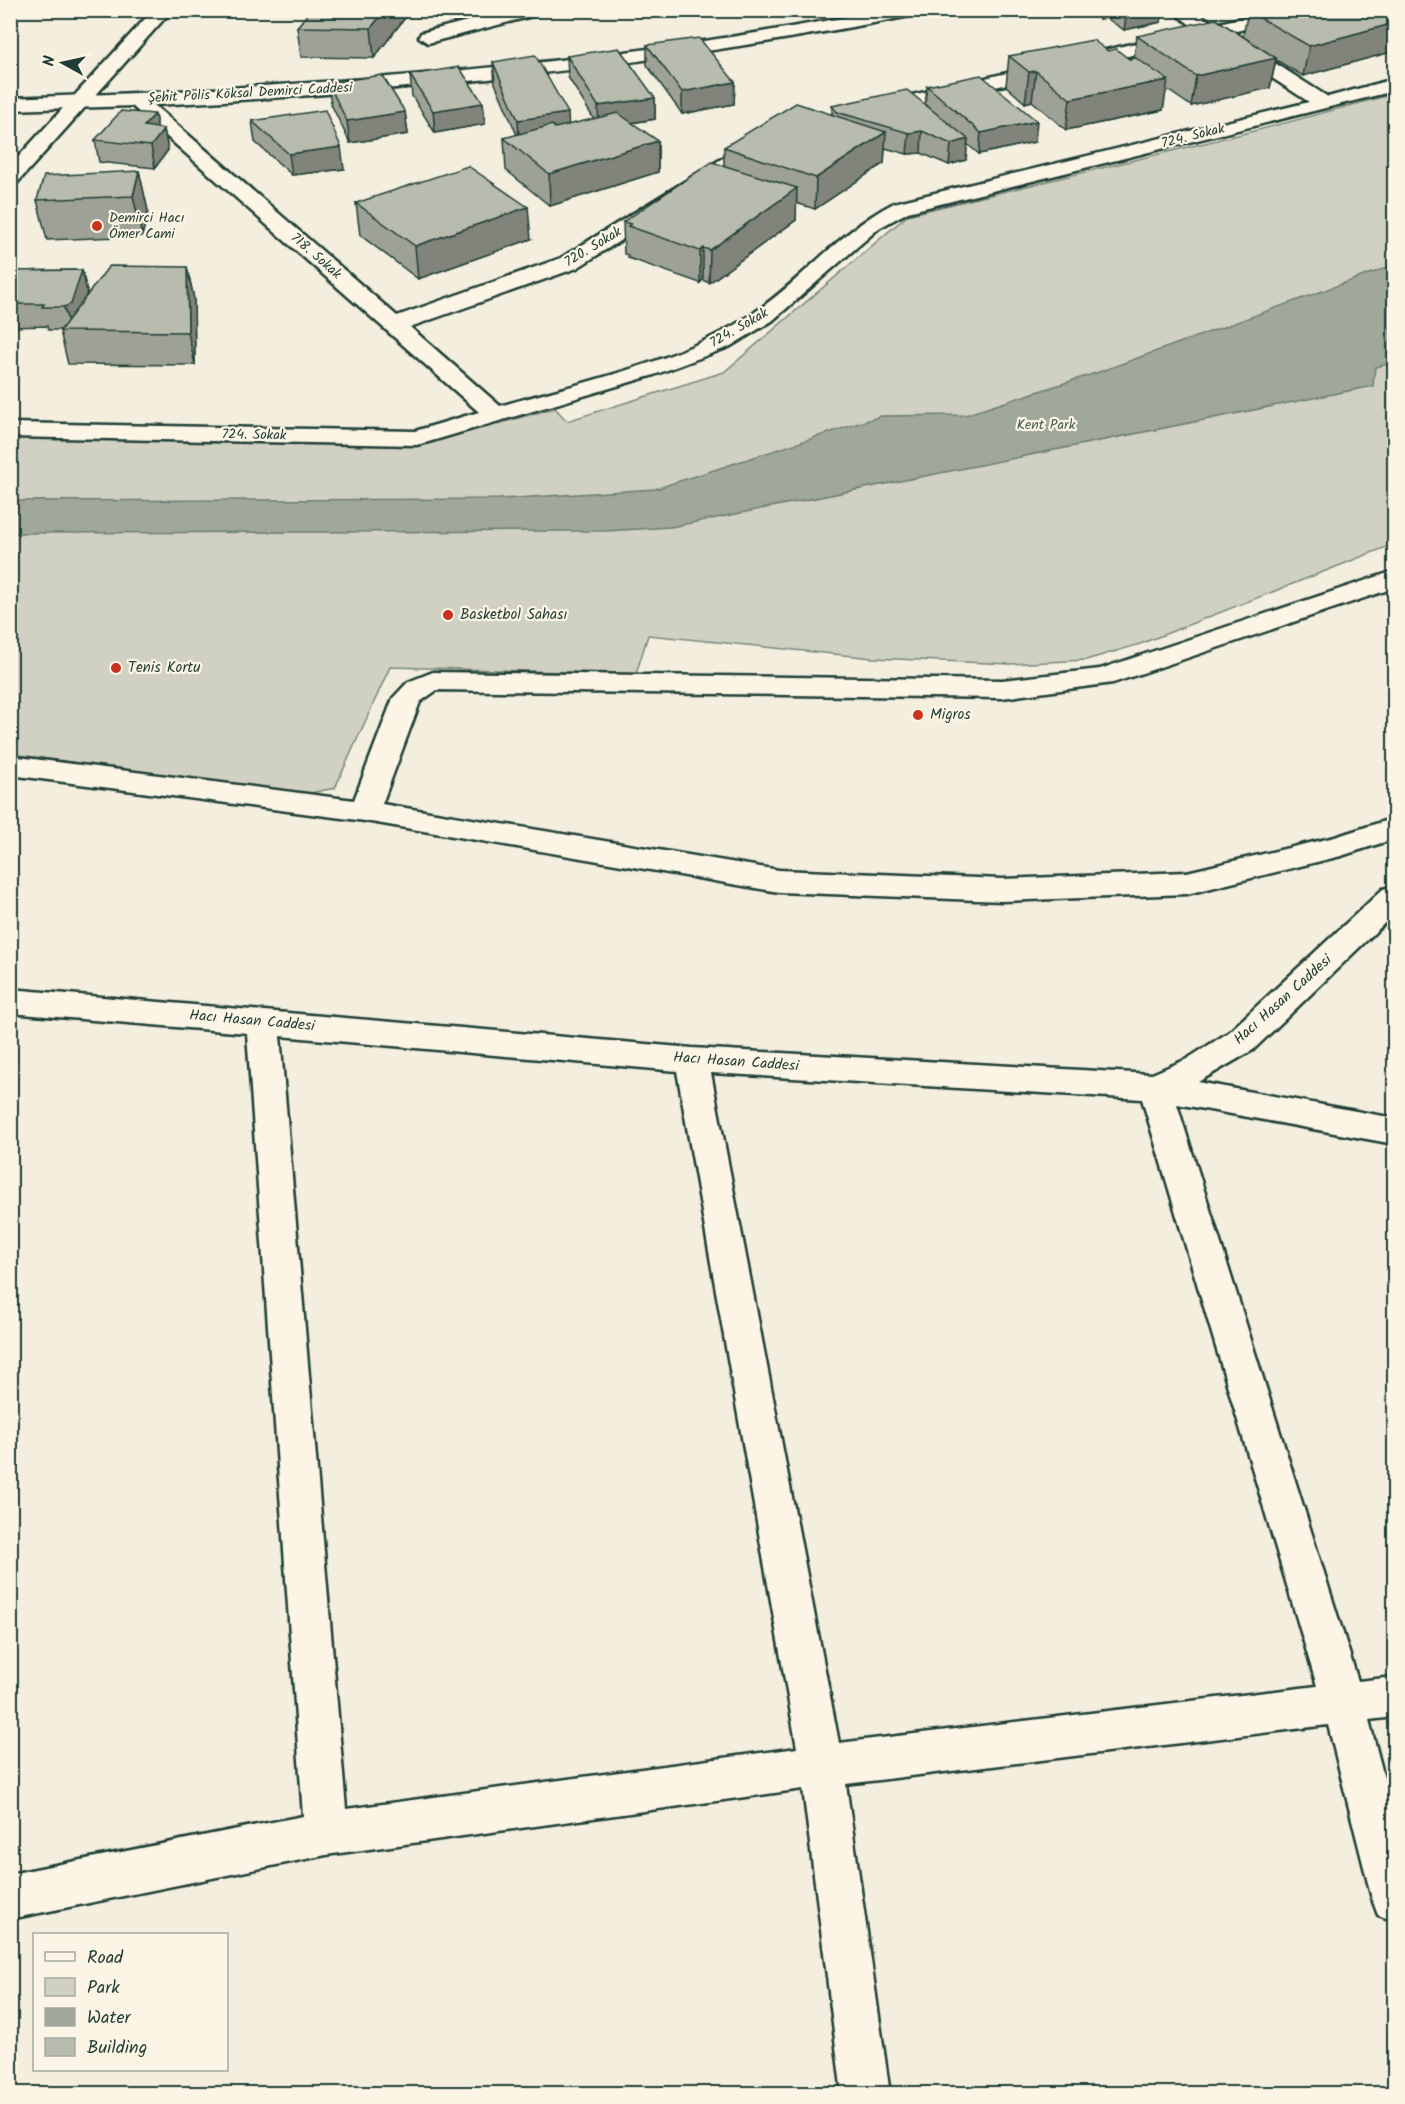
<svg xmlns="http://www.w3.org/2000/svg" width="1405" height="2104" font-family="Kalam,sans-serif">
<rect width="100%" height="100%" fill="#f3eede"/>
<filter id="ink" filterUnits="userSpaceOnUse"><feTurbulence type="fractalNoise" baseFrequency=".0167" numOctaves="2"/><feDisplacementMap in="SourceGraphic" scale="12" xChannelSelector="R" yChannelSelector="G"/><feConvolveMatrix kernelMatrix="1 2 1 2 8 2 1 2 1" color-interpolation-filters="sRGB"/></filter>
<g filter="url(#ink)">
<!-- green -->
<path fill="#d0d1c2" stroke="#78877b" stroke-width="1.5" d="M 1394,94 L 1394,544 L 1140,644 L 1086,660 L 1010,664 L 873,658 L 648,635 L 636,674 L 390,667 L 335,788 L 305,794 L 11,754 L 11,438 L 421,445 L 555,408 L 567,421 L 724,372 L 908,215 L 1262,129 Z"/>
<!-- water -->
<path fill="#a0a89b" stroke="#6c7d72" stroke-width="1.5" d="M 1394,265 L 1394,363 L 1375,367 L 1373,386 L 671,527 L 606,531 L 11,533 L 11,501 L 500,499 L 655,489 L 881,416 L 965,415 L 1099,372 Z"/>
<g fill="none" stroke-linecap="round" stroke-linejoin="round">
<defs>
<g id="minor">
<path d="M 510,10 L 543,10 L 540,14 L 428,43 L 419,37 L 421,33 Z"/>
<path d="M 884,10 L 924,10 L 915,15 C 663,65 410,92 154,105 L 397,316 L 561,258 L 757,137 L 771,137 L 774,141 L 771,145 L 577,268 L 410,327 L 500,406 C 585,381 681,363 755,312 C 805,278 838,232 894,203 L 1309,102 L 1209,37 L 876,115 L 869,113 L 866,109 L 869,105 L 1196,29 L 1171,10 L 1193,10 L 1215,24 L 1275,10 L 1310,10 L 1307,14 L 1228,33 L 1328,97 L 1394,79 L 1394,91 L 908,212 L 879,228 L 772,321 L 729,347 L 654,375 L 425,443 L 416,445 L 10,437 L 10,423 L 415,431 L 479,412 L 132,106 L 10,110 L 10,98 C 304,88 595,67 884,10 Z"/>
<path d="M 1394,571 L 1394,588 L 1113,683 L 1002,698 L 437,690 L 420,702 L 382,804 L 779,870 L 1002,879 L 1187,872 L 1335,837 L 1394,818 L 1394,839 L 1341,856 L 1187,894 L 1002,901 L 779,892 L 365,821 L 10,775 L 10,756 L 354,800 L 393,698 L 408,682 L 433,672 L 1002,680 L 1100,669 Z"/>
<path d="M 1394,886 L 1394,914 L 1253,1050 L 1198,1082 L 1394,1118 L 1394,1144 L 1177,1104 L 1358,1681 L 1394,1677 L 1394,1717 L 1369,1720 L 1394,1816 L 1394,1921 L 1378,1915 L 1372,1899 L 1328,1725 L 846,1784 L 890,2094 L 842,2094 L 803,1789 L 326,1855 L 10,1919 L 10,1874 L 303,1816 L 247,1033 L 10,1013 L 10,989 L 692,1048 L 1152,1074 L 1187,1059 L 1229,1032 L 1383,889 ZM 280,1036 L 677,1071 L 797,1748 L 346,1809 ZM 711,1073 L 1142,1099 L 1317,1686 L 839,1743 Z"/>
</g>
<path id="secondary" d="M 153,10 L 172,10 L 17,183 L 10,185 L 10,166 Z"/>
</defs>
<!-- minor casing -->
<use href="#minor" stroke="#1f3d34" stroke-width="5"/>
<!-- secondary casing -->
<use href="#secondary" stroke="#1f3d34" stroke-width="5"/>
<!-- minor -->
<use href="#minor" fill="#fcf5e5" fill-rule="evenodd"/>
<!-- secondary -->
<use href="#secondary" fill="#fcf5e5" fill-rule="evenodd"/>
</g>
<!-- wall -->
<g fill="#9ea296" stroke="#1f3d34" stroke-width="1.5">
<path d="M 311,10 L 411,10 L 374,58 L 301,57 L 297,27 Z"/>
<path d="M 1087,10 L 1163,10 L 1161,22 L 1124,30 L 1106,18 L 1099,19 Z"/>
<path d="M 1249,10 L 1395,10 L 1395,51 L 1303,76 L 1276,60 L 1270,88 L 1191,106 L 1166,89 L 1163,110 L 1066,130 L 1032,101 L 1025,103 L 1006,86 L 1009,56 L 1108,51 L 1129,59 L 1134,58 L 1137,36 L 1243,36 L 1248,11 Z"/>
<path d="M 647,45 L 735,82 L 734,104 L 682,114 L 647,65 Z"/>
<path d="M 567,56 L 655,98 L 655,119 L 632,123 L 658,141 L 658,172 L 550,206 L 506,170 L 504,138 L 517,135 L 495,83 L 493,62 L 568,125 L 594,119 L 568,77 Z"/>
<path d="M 410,75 L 483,103 L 485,124 L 435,133 L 412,96 Z"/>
<path d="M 328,83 L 405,112 L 408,134 L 350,143 L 331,104 Z"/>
<path d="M 927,86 L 1035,142 L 979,154 L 967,144 L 966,160 L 949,165 L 921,153 L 907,154 L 885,148 L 884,163 L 815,209 L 796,203 L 796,220 L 709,283 L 703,280 L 700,283 L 628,258 L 628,255 L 624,254 L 623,222 L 724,165 L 724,147 L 832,114 L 832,106 L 925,105 Z"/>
<path d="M 252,121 L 344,169 L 292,175 L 255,142 Z"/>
<path d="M 157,128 L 164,129 L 168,150 L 155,168 L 99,162 L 95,140 Z"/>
<path d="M 139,171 L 148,211 L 142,236 L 47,240 L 37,200 Z"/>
<path d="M 356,203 L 531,239 L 418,279 L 360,235 Z"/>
<path d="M 187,267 L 194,299 L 195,365 L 68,364 L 60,331 L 61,330 L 48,330 L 47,326 L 10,327 L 10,271 L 82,270 L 87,292 L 86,297 Z"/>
</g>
<!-- shaded-wall -->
<g fill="#81847a" stroke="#1f3d34" stroke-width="1.5">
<path d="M 385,10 L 411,10 L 374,58 L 371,28 Z"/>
<path d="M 1100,10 L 1107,10 L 1106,18 L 1099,19 Z"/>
<path d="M 1127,10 L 1163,10 L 1161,22 L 1124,30 Z"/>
<path d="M 1395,23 L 1395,51 L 1303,76 L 1309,46 Z"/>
<path d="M 1276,58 L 1270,88 L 1191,106 L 1196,76 Z"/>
<path d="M 1036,71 L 1032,101 L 1025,103 L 1029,72 Z"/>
<path d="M 1168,80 L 1163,110 L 1066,130 L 1070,99 Z"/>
<path d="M 735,82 L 734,104 L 682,114 L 682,92 Z"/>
<path d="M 655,98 L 655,119 L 599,128 L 598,106 Z"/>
<path d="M 483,103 L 485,124 L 435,133 L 433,111 Z"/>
<path d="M 405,112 L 408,134 L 350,143 L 347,121 Z"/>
<path d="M 568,113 L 569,134 L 519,141 L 518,120 Z"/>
<path d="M 155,114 L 159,136 L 164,129 L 168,150 L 155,168 L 151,146 L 144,126 Z"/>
<path d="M 1037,121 L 1035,142 L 979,154 L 981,133 Z"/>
<path d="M 922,131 L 921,153 L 907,154 L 909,133 Z"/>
<path d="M 886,132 L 884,163 L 815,209 L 816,178 Z"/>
<path d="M 968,139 L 966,160 L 949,165 L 951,144 Z"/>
<path d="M 658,141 L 658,172 L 550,206 L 549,174 Z"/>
<path d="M 341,147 L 344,169 L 292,175 L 289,154 Z"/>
<path d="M 139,171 L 148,211 L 142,236 L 133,196 Z"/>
<path d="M 797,188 L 796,220 L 709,283 L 710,250 Z"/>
<path d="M 528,207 L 531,239 L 418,279 L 415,246 Z"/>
<path d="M 703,248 L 703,280 L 700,283 L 700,251 Z"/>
<path d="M 187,267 L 194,299 L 195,365 L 188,332 Z"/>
<path d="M 82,270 L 87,292 L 77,326 L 70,329 L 64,307 Z"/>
</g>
<!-- building -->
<g fill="#b8bcae" stroke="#1f3d34" stroke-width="1.5">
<path d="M 311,10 L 385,10 L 371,28 L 297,27 Z"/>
<path d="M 1249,10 L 1383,10 L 1395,16 L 1395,23 L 1309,46 L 1248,11 Z"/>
<path d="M 1216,19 L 1276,58 L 1196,76 L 1137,36 Z"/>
<path d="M 699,38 L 735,82 L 682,92 L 647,45 Z"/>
<path d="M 1093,40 L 1108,51 L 1116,49 L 1129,59 L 1136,58 L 1168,80 L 1070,99 L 1036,71 L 1029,72 L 1009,56 Z"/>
<path d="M 619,48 L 655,98 L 598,106 L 567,56 Z"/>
<path d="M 535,55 L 568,113 L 518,120 L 493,62 Z"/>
<path d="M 459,67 L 483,103 L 433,111 L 410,75 Z"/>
<path d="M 382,75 L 405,112 L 347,121 L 328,83 Z"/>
<path d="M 981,75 L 1037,121 L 981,133 L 927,86 Z"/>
<path d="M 907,90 L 968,139 L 951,144 L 922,131 L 909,133 L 837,112 L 832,106 Z"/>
<path d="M 796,103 L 886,132 L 816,178 L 724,147 Z"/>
<path d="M 325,110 L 341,147 L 289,154 L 252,121 Z"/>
<path d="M 121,111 L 155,114 L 144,126 L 164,129 L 151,146 L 95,140 Z"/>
<path d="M 618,113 L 658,141 L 549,174 L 504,138 L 552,125 L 555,128 Z"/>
<path d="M 712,162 L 797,188 L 710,250 L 703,248 L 700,251 L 628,226 L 631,224 L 623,222 Z"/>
<path d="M 468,166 L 528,207 L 415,246 L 356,203 Z"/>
<path d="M 139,171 L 133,196 L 37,200 L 44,176 Z"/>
<path d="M 109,266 L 187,267 L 188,332 L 60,331 Z"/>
<path d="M 82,270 L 71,304 L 64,307 L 42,307 L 44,304 L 10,304 L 10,271 Z"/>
</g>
</g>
<!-- markers -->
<g fill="#c8321e" stroke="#fcf5e5" stroke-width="2">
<circle cx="97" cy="226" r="6"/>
<circle cx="448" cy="615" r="6"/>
<circle cx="116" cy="668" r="6"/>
<circle cx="918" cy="715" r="6"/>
</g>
<g text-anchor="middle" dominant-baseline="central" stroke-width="4.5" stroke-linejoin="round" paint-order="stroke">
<!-- far-street labels -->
<g font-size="14" fill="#1f3d34" stroke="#fcf5e5">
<text transform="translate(250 93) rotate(-3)">Şehit Polis Köksal Demirci Caddesi</text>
<text transform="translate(1193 136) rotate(-14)">724. Sokak</text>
<text transform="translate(593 247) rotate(-31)">720. Sokak</text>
<text transform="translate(316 256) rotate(41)">718. Sokak</text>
<text transform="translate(739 328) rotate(-30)">724. Sokak</text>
<text transform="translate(254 435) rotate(1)">724. Sokak</text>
</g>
<!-- far-poi labels -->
<g font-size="14" fill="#1f3d34" stroke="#fcf5e5" text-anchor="start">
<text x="109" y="218">Demirci Hacı<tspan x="109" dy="16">Ömer Cami</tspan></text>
</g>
<!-- far-park labels -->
<g font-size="14" fill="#425b50" stroke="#fcf5e5">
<text x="1046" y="425">Kent Park</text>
</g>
<!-- poi labels -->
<g font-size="15" fill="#1f3d34" stroke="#fcf5e5" text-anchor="start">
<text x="460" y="615">Basketbol Sahası</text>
<text x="128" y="668">Tenis Kortu</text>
<text x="930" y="715">Migros</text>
</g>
<!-- street labels -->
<g font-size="15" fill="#1f3d34" stroke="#fcf5e5">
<text transform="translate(1283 1000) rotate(-42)">Hacı Hasan Caddesi</text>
<text transform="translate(252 1021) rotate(5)">Hacı Hasan Caddesi</text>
<text transform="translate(736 1062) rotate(4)">Hacı Hasan Caddesi</text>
</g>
</g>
<!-- margin -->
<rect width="1405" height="2104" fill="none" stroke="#fcf5e5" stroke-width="36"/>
<rect x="18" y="18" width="1369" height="2068" fill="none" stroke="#1f3d34" stroke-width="2" filter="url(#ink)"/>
<!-- legend -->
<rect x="33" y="1933" width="195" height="138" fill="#fcf5e5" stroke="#a4ab9e" stroke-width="1.5"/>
<rect x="45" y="1952" width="30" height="9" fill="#fcf5e5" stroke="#a4ab9e" stroke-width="1.5"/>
<text x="87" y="1963" font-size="18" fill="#1f3d34">Road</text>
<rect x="45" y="1978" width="30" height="18" fill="#d0d1c2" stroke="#a4ab9e" stroke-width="1.5"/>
<text x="87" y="1993" font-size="18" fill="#1f3d34">Park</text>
<rect x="45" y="2008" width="30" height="18" fill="#a0a89b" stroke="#a4ab9e" stroke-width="1.5"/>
<text x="87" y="2023" font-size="18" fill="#1f3d34">Water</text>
<rect x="45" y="2038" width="30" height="18" fill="#b8bcae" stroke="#a4ab9e" stroke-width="1.5"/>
<text x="87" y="2053" font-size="18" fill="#1f3d34">Building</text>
<!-- north arrow -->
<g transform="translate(63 63) rotate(278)" stroke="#fcf5e5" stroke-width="4.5" paint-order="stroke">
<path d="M0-4.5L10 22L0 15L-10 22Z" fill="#1f3d34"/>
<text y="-9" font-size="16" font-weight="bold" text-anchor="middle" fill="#1f3d34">N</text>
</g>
</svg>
